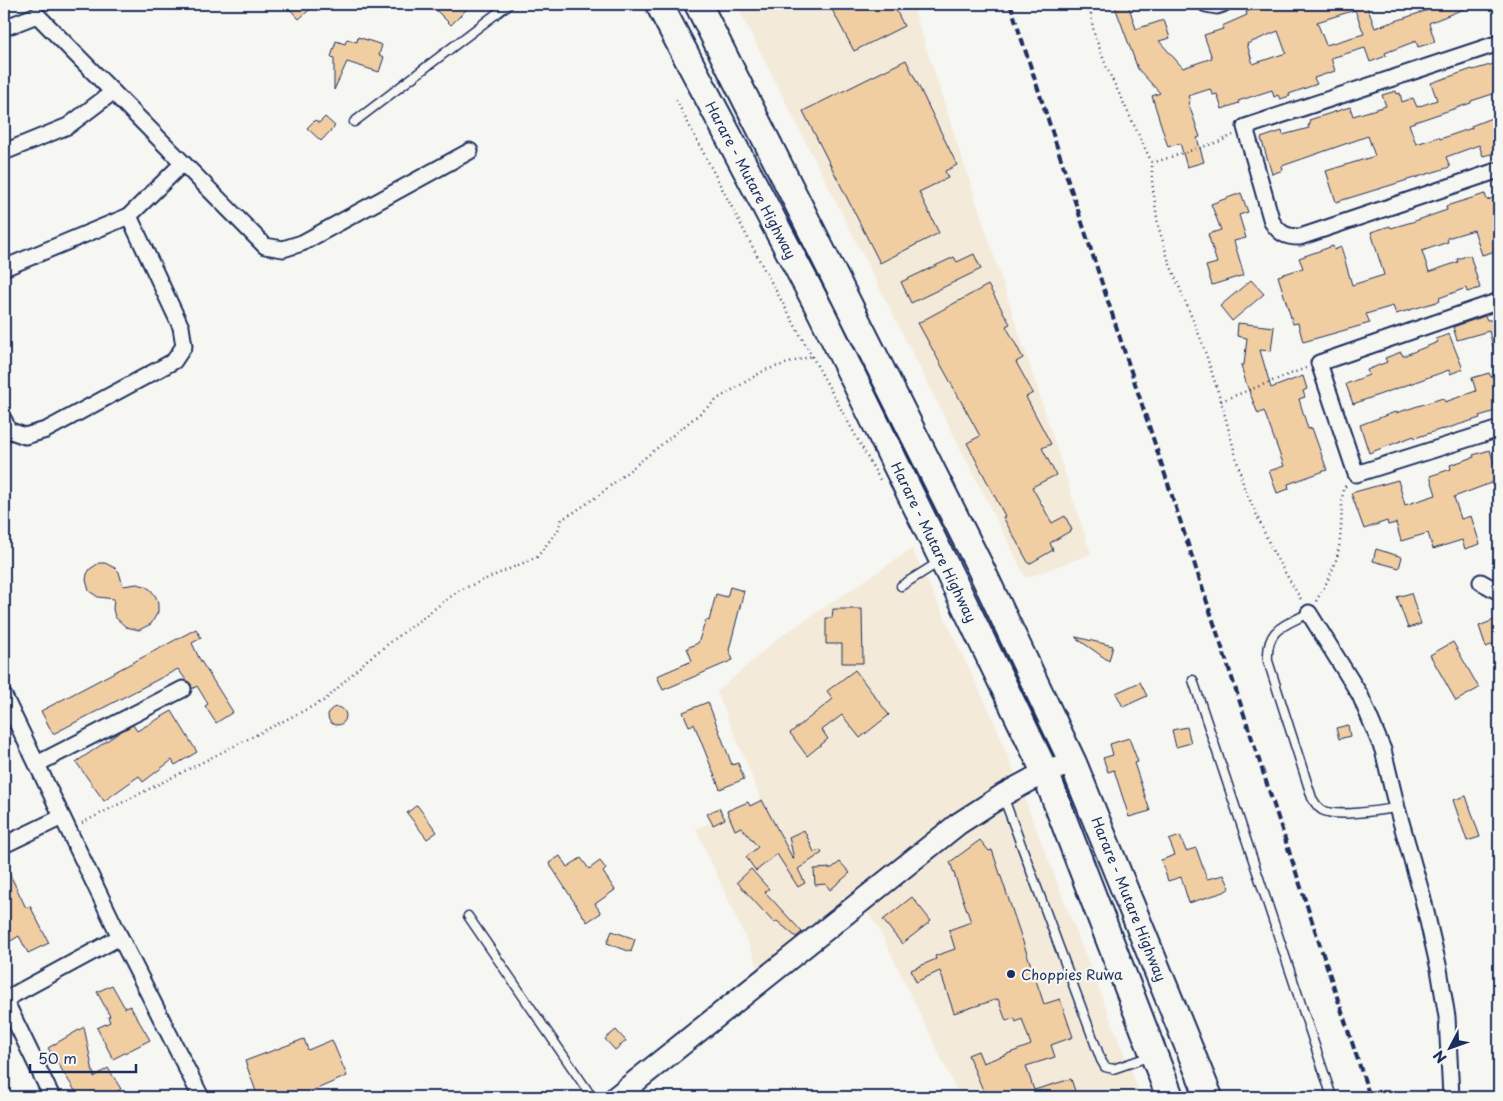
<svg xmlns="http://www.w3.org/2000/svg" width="1503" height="1101" font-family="'Playpen Sans',sans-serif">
<rect width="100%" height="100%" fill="#f6f6f2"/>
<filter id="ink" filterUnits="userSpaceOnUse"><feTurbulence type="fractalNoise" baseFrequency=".02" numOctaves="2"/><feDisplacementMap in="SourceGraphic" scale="10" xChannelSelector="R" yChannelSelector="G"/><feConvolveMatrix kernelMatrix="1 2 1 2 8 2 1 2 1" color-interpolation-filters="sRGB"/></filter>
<g filter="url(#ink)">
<!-- built -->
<g fill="#f4eada">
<path d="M 736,4 L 912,4 L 1091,554 L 1026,578 Z"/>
<path d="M 912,549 L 994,721 L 1141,1097 L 960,1097 L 878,927 L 855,895 L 760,970 L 696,829 L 761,799 L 717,692 L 777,639 Z"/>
</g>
<!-- building -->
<g fill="#f1cda2" stroke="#1b2f5e" fill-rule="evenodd">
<path d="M 285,4 L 316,4 L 299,19 Z"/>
<path d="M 430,4 L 472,4 L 451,25 Z"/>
<path d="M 829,4 L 893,4 L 904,26 L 854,51 Z"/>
<path d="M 1114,4 L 1128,4 L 1136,29 L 1164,20 L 1170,38 L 1159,41 L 1183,68 L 1212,58 L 1204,35 L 1223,29 L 1222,26 L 1247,15 L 1246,12 L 1262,5 L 1263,8 L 1276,4 L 1366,4 L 1375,28 L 1434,8 L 1433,7 L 1440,4 L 1476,4 L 1429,23 L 1435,42 L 1418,47 L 1416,41 L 1385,53 L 1386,56 L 1370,62 L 1365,48 L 1331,58 L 1335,71 L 1314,78 L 1317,84 L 1289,94 L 1290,96 L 1280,99 L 1278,95 L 1274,97 L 1272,90 L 1238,101 L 1239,103 L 1222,109 L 1217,94 L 1213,95 L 1210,89 L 1188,96 L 1190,101 L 1188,102 L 1200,137 L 1197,138 L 1204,162 L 1187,167 L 1180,143 L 1168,147 L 1152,96 L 1160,93 L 1138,69 ZM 1355,10 L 1364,34 L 1326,45 L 1317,22 ZM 1278,31 L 1286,53 L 1253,64 L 1247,44 Z"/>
<path d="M 358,37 L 382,45 L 379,55 L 384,57 L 379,72 L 347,62 L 334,90 L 334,58 L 331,57 L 336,41 L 345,44 L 347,39 L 357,42 Z"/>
<path d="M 906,60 L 957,165 L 945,171 L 948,178 L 919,192 L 939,233 L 880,263 L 803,111 Z"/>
<path d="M 1497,63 L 1499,71 L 1499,92 L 1471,101 L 1471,103 L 1409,124 L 1416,144 L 1439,137 L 1440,139 L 1472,128 L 1471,126 L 1499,115 L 1499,152 L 1483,156 L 1479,145 L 1446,157 L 1450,167 L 1336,202 L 1326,171 L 1375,156 L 1368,136 L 1282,166 L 1283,170 L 1272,174 L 1261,138 L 1282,131 L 1283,135 L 1309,128 L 1308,125 L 1310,125 L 1309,120 L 1350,107 L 1353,116 L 1386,106 L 1382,95 L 1396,91 L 1397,94 L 1400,93 L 1402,102 L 1413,98 L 1417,107 L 1437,100 L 1431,83 L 1472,69 L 1473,70 Z"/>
<path d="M 325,117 L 335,126 L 321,141 L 307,128 L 315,120 L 319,123 Z"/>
<path d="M 1241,193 L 1248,212 L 1239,215 L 1246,238 L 1234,241 L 1244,275 L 1212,285 L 1206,266 L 1217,263 L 1208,234 L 1221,230 L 1211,204 Z"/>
<path d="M 1485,194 L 1487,200 L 1499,196 L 1499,250 L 1482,255 L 1474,230 L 1447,238 L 1448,242 L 1422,251 L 1429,272 L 1458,262 L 1457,259 L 1470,255 L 1480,288 L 1467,292 L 1466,288 L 1439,298 L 1440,301 L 1396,314 L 1393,306 L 1366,314 L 1370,323 L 1303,342 L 1298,323 L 1293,324 L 1278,276 L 1303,268 L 1299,258 L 1333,246 L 1334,250 L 1341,247 L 1352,285 L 1384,275 L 1371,232 L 1390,226 L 1391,228 L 1412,222 L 1447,210 L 1446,206 Z"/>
<path d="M 974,254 L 981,269 L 911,303 L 901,282 L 954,257 L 957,262 Z"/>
<path d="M 1251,280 L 1264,294 L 1232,321 L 1220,306 Z"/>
<path d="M 988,285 L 1010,324 L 1006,326 L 1023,358 L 1016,362 L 1033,393 L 1026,397 L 1051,444 L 1042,448 L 1056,475 L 1032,487 L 1052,523 L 1065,516 L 1072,530 L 1050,543 L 1053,550 L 1029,564 L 1003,517 L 1005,516 L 967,443 L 980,436 L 918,323 Z"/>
<path d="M 1485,316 L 1487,320 L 1499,320 L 1499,355 L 1495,355 L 1489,331 L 1457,340 L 1453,327 Z"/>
<path d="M 1238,323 L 1274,327 L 1271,351 L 1260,350 L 1271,388 L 1303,376 L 1307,389 L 1303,391 L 1305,397 L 1299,399 L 1308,429 L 1312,428 L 1327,470 L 1288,484 L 1289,489 L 1277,493 L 1269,471 L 1284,466 L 1264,411 L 1258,414 L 1246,383 L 1241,365 L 1244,365 L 1247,338 L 1237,336 Z"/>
<path d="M 1449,334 L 1463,369 L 1450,374 L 1449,370 L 1353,404 L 1346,384 L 1369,375 L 1367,370 L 1387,362 L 1385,358 L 1401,352 L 1403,356 L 1438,342 L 1436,339 Z"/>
<path d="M 1489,373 L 1491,377 L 1499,374 L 1499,410 L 1479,416 L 1480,418 L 1442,430 L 1442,429 L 1415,438 L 1414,436 L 1369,453 L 1360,425 L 1395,412 L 1396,413 L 1443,398 L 1445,402 L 1476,391 L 1472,378 Z"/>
<path d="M 1490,450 L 1499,480 L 1454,497 L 1461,519 L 1471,516 L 1480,544 L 1465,549 L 1462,540 L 1433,549 L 1428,533 L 1401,541 L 1396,523 L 1388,525 L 1387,521 L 1364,529 L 1351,493 L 1398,480 L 1405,505 L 1436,495 L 1430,476 L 1451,469 L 1450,465 L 1474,457 L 1473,455 Z"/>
<path d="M 1376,549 L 1402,557 L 1399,568 L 1373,561 Z"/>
<path d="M 99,563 L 105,563 L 115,568 L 119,572 L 123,586 L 137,584 L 145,586 L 151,590 L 156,597 L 158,604 L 158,612 L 151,624 L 139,630 L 126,627 L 115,617 L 113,609 L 114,599 L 98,597 L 89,591 L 86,580 L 87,574 L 90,569 Z"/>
<path d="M 730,587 L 744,591 L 729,650 L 733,660 L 663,690 L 657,676 L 692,661 L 687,648 L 698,643 L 706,620 L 709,621 L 716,594 L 727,597 Z"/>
<path d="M 1411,593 L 1421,624 L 1408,628 L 1397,597 Z"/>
<path d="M 833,609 L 862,609 L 863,663 L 842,663 L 842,644 L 826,644 L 826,618 L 832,618 Z"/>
<path d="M 1499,618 L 1499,642 L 1486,647 L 1479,626 Z"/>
<path d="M 196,629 L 201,638 L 192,643 L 199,658 L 233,712 L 216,723 L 205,706 L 208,704 L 197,686 L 192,689 L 191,684 L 186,680 L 178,669 L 53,734 L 41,711 Z"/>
<path d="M 1076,637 L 1113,646 L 1109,661 L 1076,638 Z"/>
<path d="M 1453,642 L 1479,688 L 1456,701 L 1430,655 Z"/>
<path d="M 855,670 L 889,715 L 860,738 L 842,715 L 822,730 L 828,739 L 807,756 L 790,733 L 833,699 L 827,691 Z"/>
<path d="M 1140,682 L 1147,696 L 1123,707 L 1116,693 Z"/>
<path d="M 708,702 L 732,765 L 738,763 L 744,779 L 720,789 L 694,724 L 689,726 L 683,712 Z"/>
<circle cx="337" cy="716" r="9"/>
<path d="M 172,711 L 197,752 L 175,765 L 172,760 L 143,782 L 139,776 L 104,801 L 76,762 L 120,732 L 133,725 L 137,731 Z"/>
<path d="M 1348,725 L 1350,736 L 1339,739 L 1336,728 Z"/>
<path d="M 1187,727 L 1191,743 L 1176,747 L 1172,730 Z"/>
<path d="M 1129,738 L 1138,762 L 1134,763 L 1150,811 L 1129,817 L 1114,770 L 1108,772 L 1103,758 L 1113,755 L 1110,744 Z"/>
<path d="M 1466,796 L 1480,837 L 1467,841 L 1453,800 Z"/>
<path d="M 762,800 L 793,859 L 794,859 L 789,837 L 804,830 L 814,852 L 820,850 L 822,853 L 798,869 L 805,883 L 798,887 L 777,854 L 756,871 L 746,857 L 758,847 L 741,827 L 735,830 L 727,811 L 748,802 L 750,806 Z"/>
<path d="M 417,805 L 437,832 L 427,839 L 407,813 Z"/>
<path d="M 719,808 L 725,819 L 713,825 L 707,814 Z"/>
<path d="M 1180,836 L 1186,851 L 1196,848 L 1207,879 L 1224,875 L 1230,888 L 1224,892 L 1189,903 L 1181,877 L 1168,881 L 1161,860 L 1175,855 L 1169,840 Z"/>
<path d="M 980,840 L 989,851 L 992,850 L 1044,1004 L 1060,999 L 1073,1037 L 1051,1045 L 1055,1057 L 1026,1066 L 1034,1090 L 1071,1079 L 1076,1094 L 1065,1097 L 986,1097 L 968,1055 L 978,1051 L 983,1063 L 1031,1045 L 1022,1019 L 1016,1022 L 1014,1018 L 1006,1021 L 998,999 L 954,1013 L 940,971 L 916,982 L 911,970 L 936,959 L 935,956 L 955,949 L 949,930 L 971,922 L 950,862 Z"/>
<path d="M 560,856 L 567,867 L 581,858 L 589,869 L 600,861 L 606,869 L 603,872 L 615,890 L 595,904 L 601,913 L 587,922 L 549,863 Z"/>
<path d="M 4,862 L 26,908 L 30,906 L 49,943 L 28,953 L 19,936 L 4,945 Z"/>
<path d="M 840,862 L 850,873 L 830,890 L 826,884 L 815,885 L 814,869 L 832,868 Z"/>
<path d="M 751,869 L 769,889 L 765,892 L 802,932 L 796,937 L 777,921 L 774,923 L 737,882 Z"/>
<path d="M 912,897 L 931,921 L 902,944 L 883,920 Z"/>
<path d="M 612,931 L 635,939 L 631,952 L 607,943 Z"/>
<path d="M 112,985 L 125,1008 L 130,1006 L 150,1040 L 113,1059 L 97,1028 L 110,1022 L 108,1017 L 110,1016 L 97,992 Z"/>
<path d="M 84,1027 L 94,1077 L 108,1068 L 121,1089 L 108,1097 L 79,1097 L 48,1048 Z"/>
<path d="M 616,1030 L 626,1041 L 615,1050 L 605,1039 Z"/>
<path d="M 304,1039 L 308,1050 L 332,1040 L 347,1076 L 312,1091 L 314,1097 L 258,1097 L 245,1061 Z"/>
</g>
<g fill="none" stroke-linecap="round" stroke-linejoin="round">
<defs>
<g id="lane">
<path d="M 354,122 L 509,4"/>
<path d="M 901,586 L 939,562"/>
<path d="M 1309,613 C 1284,626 1266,628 1268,661 L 1312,798 C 1315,803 1317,807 1322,810 C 1336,818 1380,810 1397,808"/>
<path d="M 1193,680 L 1332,1097"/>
<path d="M 1003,796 L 1101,1060 L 1105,1067 L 1113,1069 L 1151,1056"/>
<path d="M 468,916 L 592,1097"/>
</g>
<g id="street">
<path d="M 1206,4 L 1217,6 L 1223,4"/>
<path d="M 4,28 L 37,15 L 265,246 L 283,249 L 302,243 L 470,151"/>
<path d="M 1499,43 L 1245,127 L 1272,222 C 1280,234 1286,237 1300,237 L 1499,170"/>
<path d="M 4,152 L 68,126 L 113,92"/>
<path d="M 4,268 L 129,216 L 183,163"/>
<path d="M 1499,301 L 1319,363 L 1356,474 L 1499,429"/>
<path d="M 4,420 L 8,430 L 25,436 L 46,430 L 174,361 L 184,346 L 181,327 L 129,216"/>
<path d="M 1481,582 L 1499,592"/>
<path d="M 1309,613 L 1360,695 L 1383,750 L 1397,808 L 1422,895 L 1439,969 L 1447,1017 L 1451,1097"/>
<path d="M 4,696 L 120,937 L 201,1097"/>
<path d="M 37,764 L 183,689"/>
<path d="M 4,845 L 62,817"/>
<path d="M 4,1000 L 120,937"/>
<path d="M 5,1000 L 52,1097"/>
</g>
<path id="secondary" d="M 616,1097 L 958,824 L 1003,795 L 1045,772 L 1073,763"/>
<g id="highway">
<path d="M 659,4 L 821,312 L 956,587 L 1045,772 L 1170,1097"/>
<path d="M 698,4 L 978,563 L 1073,763 L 1209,1097"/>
</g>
</defs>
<!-- lane casing -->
<use href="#lane" stroke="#1b2f5e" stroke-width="11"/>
<!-- street casing -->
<use href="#street" stroke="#1b2f5e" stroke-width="19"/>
<!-- secondary casing -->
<use href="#secondary" stroke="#1b2f5e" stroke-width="25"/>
<!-- highway casing -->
<use href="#highway" stroke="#1b2f5e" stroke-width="30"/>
<!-- path -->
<g stroke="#1b2f5e" stroke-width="2.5" stroke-dasharray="1 4" stroke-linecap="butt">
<path d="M 1089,4 L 1094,33 L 1106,66 L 1152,163 L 1152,181 L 1158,225 L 1169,262 L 1202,342 L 1221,401 L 1244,487 L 1274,554 L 1302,601"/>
<path d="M 676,100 L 764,269 L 880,480"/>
<path d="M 1152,163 L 1221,141 L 1233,135"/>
<path d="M 1221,401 L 1306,368"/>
<path d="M 1316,601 C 1325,587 1334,569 1338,553 C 1342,532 1341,511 1343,490 L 1346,485"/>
<path d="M 82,823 L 325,700 L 367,660 L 458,591 L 537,557 L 558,530 L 562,519 L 573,513 L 599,495 L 719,398 L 765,370 L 812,356"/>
</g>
<!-- lane -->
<use href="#lane" stroke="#f6f6f2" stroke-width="8"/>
<!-- street -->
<use href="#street" stroke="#f6f6f2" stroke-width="15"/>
<!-- secondary -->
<use href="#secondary" stroke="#f6f6f2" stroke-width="21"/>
<!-- highway -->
<use href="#highway" stroke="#f6f6f2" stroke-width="26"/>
<!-- rail -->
<path stroke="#1b2f5e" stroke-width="4" stroke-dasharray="8 4" stroke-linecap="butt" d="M 1010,4 L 1370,1097"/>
</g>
</g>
<!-- markers -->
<circle fill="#1b2f5e" stroke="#f6f6f2" stroke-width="2" cx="1011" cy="974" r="5"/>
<g text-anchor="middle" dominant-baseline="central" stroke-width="4.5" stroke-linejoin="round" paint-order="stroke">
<!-- street labels -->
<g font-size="14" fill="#1b2f5e" stroke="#f6f6f2">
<text transform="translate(751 180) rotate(62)">Harare - Mutare Highway</text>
<text transform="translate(934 542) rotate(64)">Harare - Mutare Highway</text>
<text transform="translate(1129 899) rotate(68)">Harare - Mutare Highway</text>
</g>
<!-- poi labels -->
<g font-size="14" fill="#1b2f5e" stroke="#f6f6f2" text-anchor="start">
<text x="1021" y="974">Choppies Ruwa</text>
</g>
</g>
<!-- margin -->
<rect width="1503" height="1101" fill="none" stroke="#f6f6f2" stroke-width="20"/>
<rect x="10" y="10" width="1483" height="1081" fill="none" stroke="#1b2f5e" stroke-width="2" filter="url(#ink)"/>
<!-- north arrow -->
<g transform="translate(1450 1048) rotate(229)" stroke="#f6f6f2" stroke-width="4" paint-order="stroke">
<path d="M0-4L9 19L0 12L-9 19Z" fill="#1b2f5e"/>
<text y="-8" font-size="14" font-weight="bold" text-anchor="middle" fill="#1b2f5e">N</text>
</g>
<!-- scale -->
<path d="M30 1064v8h106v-8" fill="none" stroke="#1b2f5e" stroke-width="2.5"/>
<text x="38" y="1064" font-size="15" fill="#1b2f5e" stroke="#f6f6f2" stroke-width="4" paint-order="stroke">50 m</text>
</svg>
